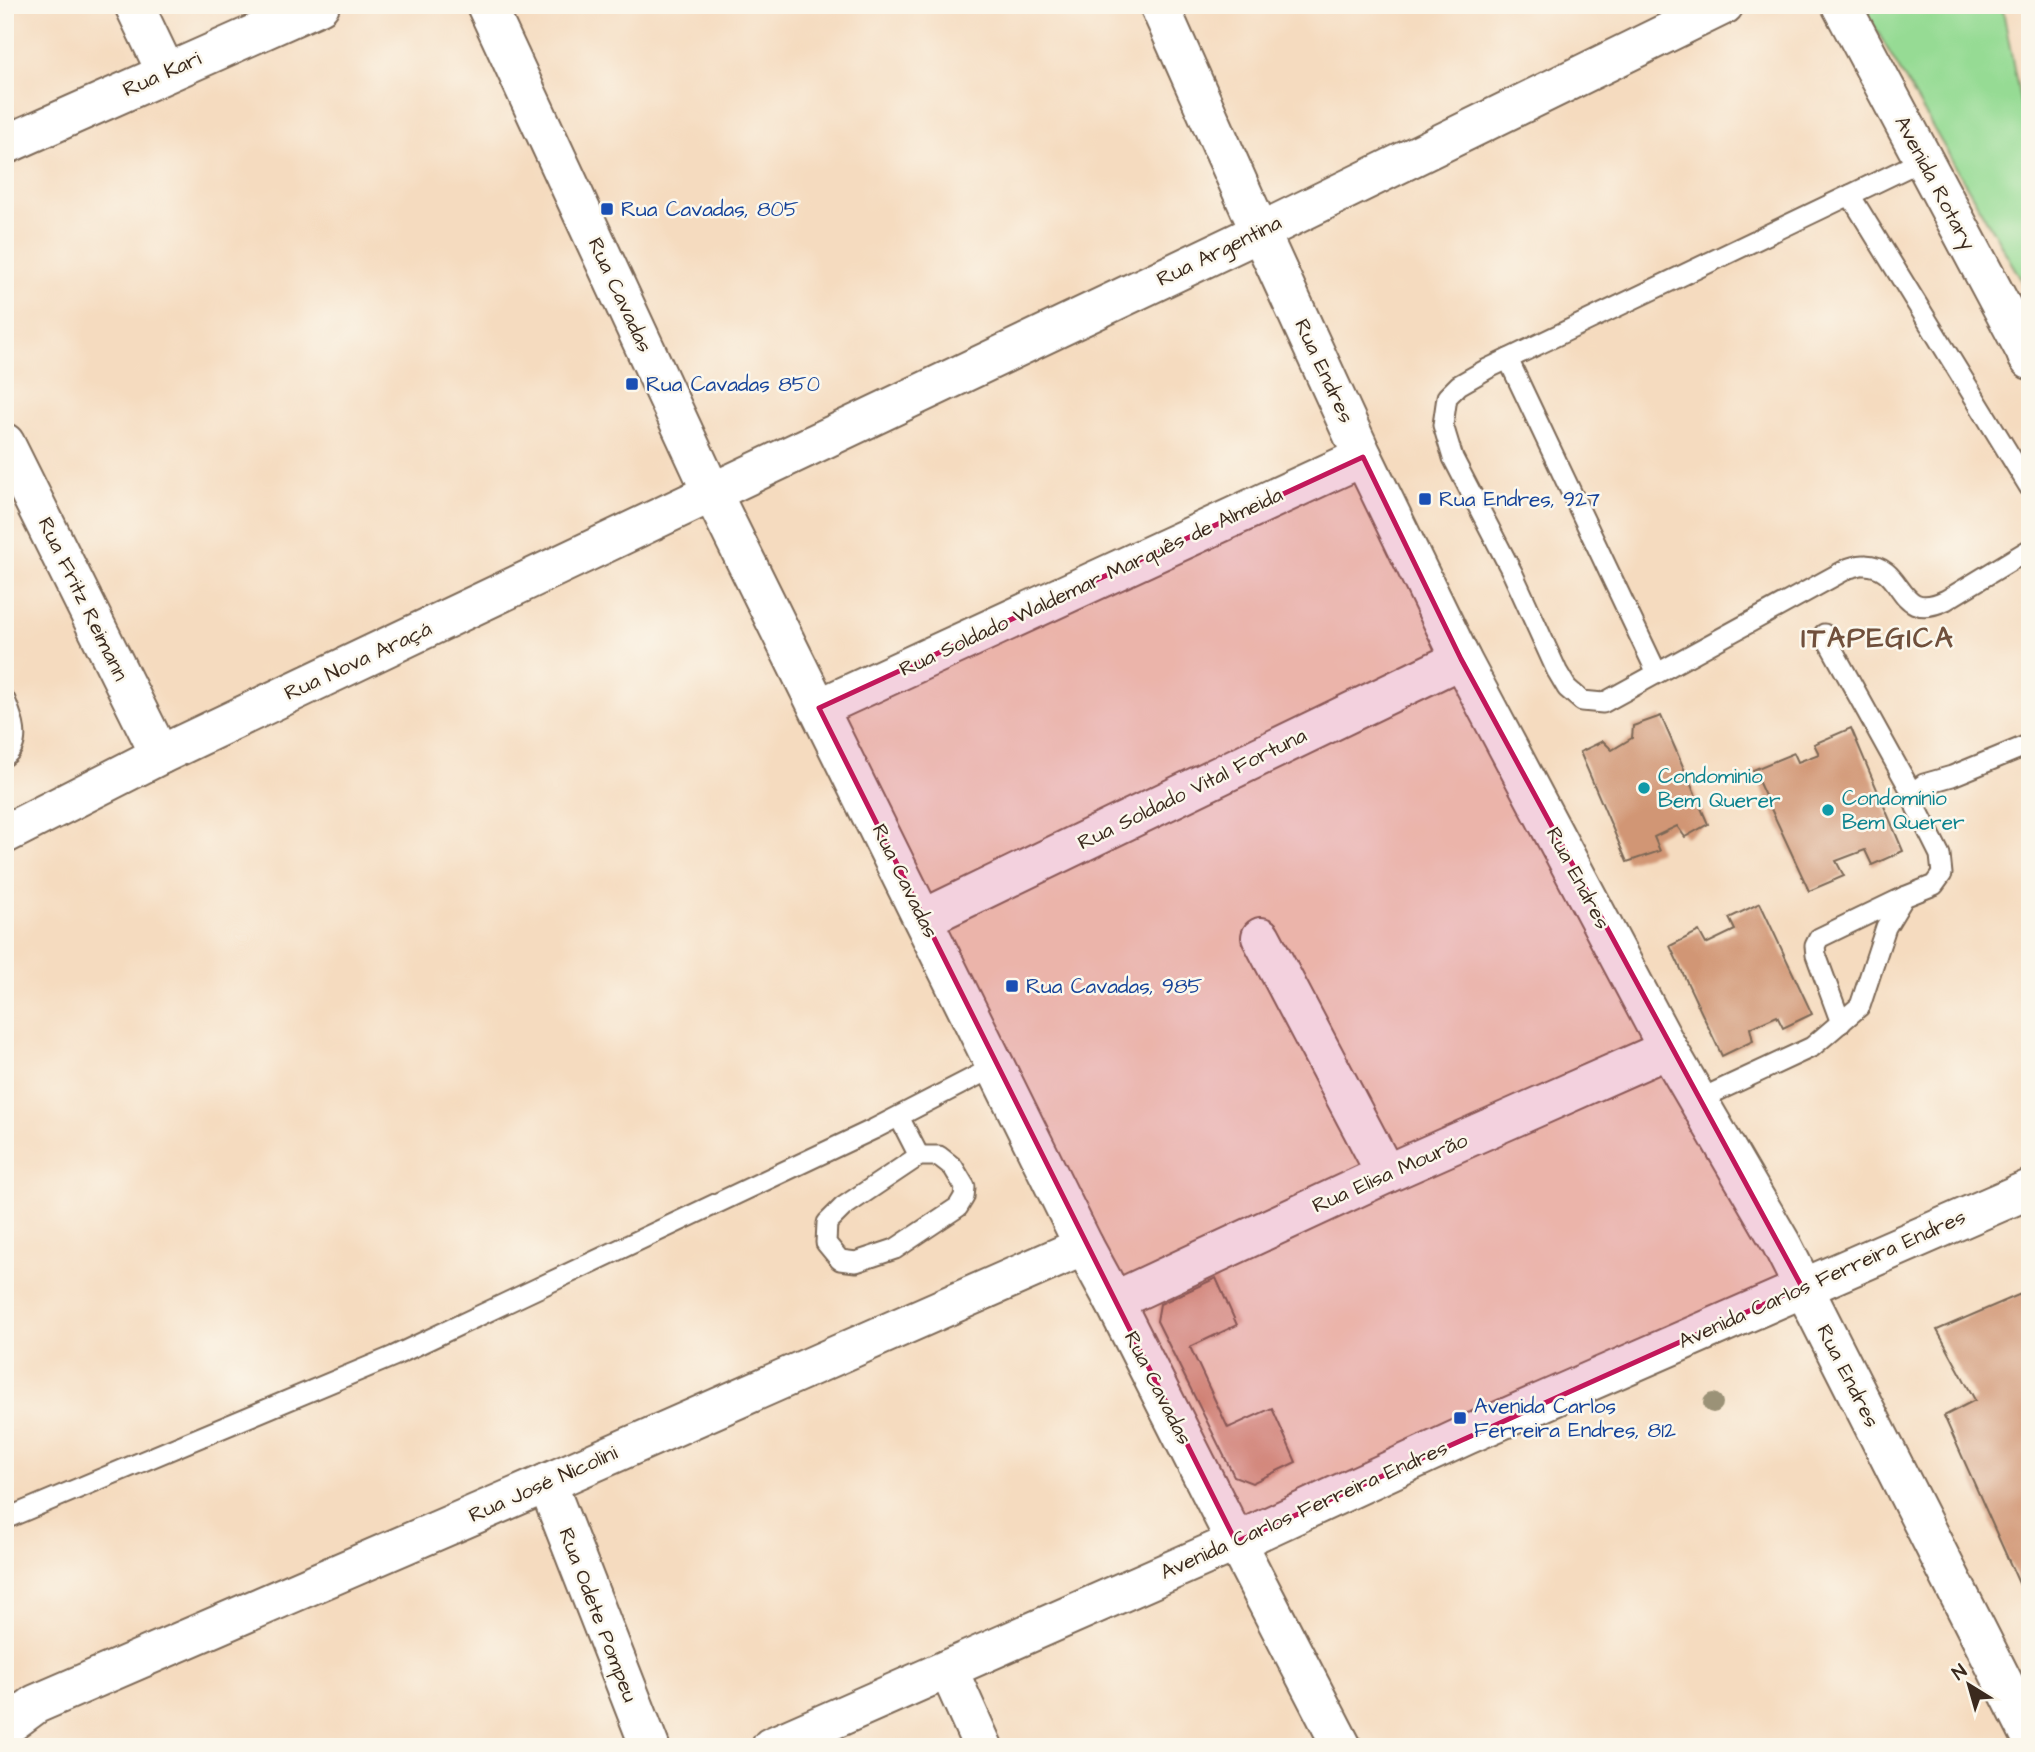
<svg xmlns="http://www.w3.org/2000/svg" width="2035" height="1752" font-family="'Architects Daughter',sans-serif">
<rect width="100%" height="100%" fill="#fbf7ec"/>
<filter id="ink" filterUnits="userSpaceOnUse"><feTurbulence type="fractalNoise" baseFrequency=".0143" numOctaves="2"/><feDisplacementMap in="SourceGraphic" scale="14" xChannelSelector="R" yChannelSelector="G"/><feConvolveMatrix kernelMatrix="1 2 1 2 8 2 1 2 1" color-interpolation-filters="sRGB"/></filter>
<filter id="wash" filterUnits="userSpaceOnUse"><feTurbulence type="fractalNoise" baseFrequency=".00686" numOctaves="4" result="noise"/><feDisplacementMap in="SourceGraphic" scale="28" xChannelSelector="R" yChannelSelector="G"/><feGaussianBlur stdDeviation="1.57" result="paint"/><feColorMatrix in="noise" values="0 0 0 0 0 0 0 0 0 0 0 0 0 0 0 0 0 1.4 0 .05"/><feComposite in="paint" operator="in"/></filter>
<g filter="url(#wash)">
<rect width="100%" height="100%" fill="#f5dbbf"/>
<!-- green -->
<path fill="#96db94" stroke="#688259" stroke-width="2" d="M 1862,5 L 2002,5 L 2030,154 L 2030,295 Z"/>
<g id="blocks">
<!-- building -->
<g fill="#d19674">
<path d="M 1661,716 L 1708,824 L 1685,837 L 1677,826 L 1654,837 L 1660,851 L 1627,862 L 1580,752 L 1603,741 L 1612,750 L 1632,738 L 1633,726 Z"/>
<path d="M 1851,728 L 1903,851 L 1872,865 L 1865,850 L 1836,861 L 1844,876 L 1809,891 L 1753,770 L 1794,753 L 1798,762 L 1819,754 L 1814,744 Z"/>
<path d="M 1760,903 L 1812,1014 L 1783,1028 L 1777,1016 L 1750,1028 L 1753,1041 L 1722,1056 L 1670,946 L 1699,931 L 1706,944 L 1735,930 L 1729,918 Z"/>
<path d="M 1216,1278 L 1237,1325 L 1190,1347 L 1228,1428 L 1272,1408 L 1296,1462 L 1252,1483 L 1234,1476 L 1157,1321 L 1160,1304 Z"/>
<path d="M 2030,1290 L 2030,1608 L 1944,1416 L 1975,1400 L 1937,1330 Z"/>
</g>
</g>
</g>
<g filter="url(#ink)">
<use href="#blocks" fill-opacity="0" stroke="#7c6856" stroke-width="2"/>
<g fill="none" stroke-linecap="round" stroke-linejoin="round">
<defs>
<g id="service">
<path d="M 1923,160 L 1487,369 L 1459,385 L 1447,397 L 1443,425 L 1453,458 L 1512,572 L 1557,671 L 1567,688 L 1582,701 L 1603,703 L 1849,568 C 1854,567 1861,564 1865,565 C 1907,566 1895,624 1946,600 L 2030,549"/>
<path d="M 1850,195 L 2030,488"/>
<path d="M 1508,359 L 1657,673"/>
<path d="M 1824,634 L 1912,793"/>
<path d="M 5,700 C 12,717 23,742 5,756"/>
<path d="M 1841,1023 L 1816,955 L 1815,946 L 1819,938 L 1904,897"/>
<path d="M 1698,1100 L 1812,1047 L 1860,1006 L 1886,927 L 1904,897 L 1934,885 L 1942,874 L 1940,855 L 1916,807 L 1912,793 L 1924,784 L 1952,776 L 2030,744"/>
<path d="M 899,1117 L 919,1156"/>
<path d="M 919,1156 L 939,1156 L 953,1167 L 965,1187 L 964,1197 L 958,1207 L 895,1249 L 856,1262 L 840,1260 L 826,1243 L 827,1223 L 843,1207 Z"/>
<path d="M 5,1519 L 394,1356 L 874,1129 L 996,1066"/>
</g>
<g id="minor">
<path d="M 134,5 L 166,72"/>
<path d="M 486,5 L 712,493 L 1084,1246 L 1114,1301 L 1236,1542"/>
<path d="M 1841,5 L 2030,360"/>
<path d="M 5,145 L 320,5"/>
<path d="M 5,443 L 160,755"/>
<path d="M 819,708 L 1363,457"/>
<path d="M 5,834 L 160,755 L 1260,232 L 1159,5"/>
<path d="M 923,919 L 1461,659"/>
<path d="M 1261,937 L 1386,1174"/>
<path d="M 1114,1301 L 1386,1174 L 1668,1049"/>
<path d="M 547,1483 L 650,1747"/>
<path d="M 948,1669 L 983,1747"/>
<path d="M 5,1727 L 36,1704 L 547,1483 L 1084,1246"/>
</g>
<g id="tertiary">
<path d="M 1724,5 L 1260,232 L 1363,457 L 1461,659 L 1668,1049 L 1781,1243 L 2030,1735"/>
<path d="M 2027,356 L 2030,355"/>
<path d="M 1236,1542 L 1342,1747"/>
<path d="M 771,1747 L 1236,1542 L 1467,1435 L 2030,1189"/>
</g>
</defs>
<!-- service casing -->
<use href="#service" stroke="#7c6856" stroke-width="23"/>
<!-- minor casing -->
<use href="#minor" stroke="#7c6856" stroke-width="42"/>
<!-- tertiary casing -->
<use href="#tertiary" stroke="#7c6856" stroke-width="42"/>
<!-- service -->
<use href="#service" stroke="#fff" stroke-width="19"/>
<!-- minor -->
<use href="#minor" stroke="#fff" stroke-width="38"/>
<!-- tertiary -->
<use href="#tertiary" stroke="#fff" stroke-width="38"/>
</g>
<!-- trees -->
<circle fill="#9b9277" cx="1713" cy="1403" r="10"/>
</g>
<!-- marked area -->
<path fill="#c2185b" fill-opacity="0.2" stroke="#c2185b" stroke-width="5" stroke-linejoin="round" d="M 1363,457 L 1461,659 L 1802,1287 L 1236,1542 L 819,708 Z"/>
<!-- markers -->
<g fill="#1a4fb4" stroke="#fbf7ec" stroke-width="2.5">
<rect x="600" y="202" width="14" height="14" rx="3.5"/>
<rect x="625" y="377" width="14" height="14" rx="3.5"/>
<rect x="1418" y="492" width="14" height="14" rx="3.5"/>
<rect x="1005" y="979" width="14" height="14" rx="3.5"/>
<rect x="1453" y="1411" width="14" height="14" rx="3.5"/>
</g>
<g fill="#0f9aa8" stroke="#fbf7ec" stroke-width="2.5">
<circle cx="1644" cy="788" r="7"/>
<circle cx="1828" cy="810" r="7"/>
</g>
<g text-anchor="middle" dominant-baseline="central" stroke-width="5" stroke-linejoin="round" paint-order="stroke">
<!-- street labels -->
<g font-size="21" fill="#3b2a1e" stroke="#fbf7ec">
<text transform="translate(162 74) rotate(-24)">Rua Kari</text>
<text transform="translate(1935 183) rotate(62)">Avenida Rotary</text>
<text transform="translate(1219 251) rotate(-26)">Rua Argentina</text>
<text transform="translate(620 295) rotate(65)">Rua Cavadas</text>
<text transform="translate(1324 371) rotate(65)">Rua Endres</text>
<text transform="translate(1091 582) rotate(-25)">Rua Soldado Waldemar Marquês de Almeida</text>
<text transform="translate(83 599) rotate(64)">Rua Fritz Reimann</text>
<text transform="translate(358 661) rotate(-25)">Rua Nova Araçá</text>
<text transform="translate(1192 789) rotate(-26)">Rua Soldado Vital Fortuna</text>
<text transform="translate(1578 878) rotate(62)">Rua Endres</text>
<text transform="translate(905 881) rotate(64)">Rua Cavadas</text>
<text transform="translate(1390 1173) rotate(-24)">Rua Elisa Mourão</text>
<text transform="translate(1822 1279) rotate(-24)">Avenida Carlos Ferreira Endres</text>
<text transform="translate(1848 1376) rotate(63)">Rua Endres</text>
<text transform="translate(1158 1388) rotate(63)">Rua Cavadas</text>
<text transform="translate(543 1484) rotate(-24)">Rua José Nicolini</text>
<text transform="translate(1304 1510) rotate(-24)">Avenida Carlos Ferreira Endres</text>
<text transform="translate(598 1615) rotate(69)">Rua Odete Pompeu</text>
</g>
<!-- transit labels -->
<g font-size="21" fill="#164399" stroke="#fbf7ec" text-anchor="start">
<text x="621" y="209">Rua Cavadas, 805</text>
<text x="646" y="384">Rua Cavadas 850</text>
<text x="1439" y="499">Rua Endres, 927</text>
<text x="1026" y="986">Rua Cavadas, 985</text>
<text x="1474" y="1406">Avenida Carlos<tspan x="1474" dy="24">Ferreira Endres, 812</tspan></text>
</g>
<!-- culture labels -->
<g font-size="21" fill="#0d838f" stroke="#fbf7ec" text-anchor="start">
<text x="1658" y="776">Condominio<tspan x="1658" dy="24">Bem Querer</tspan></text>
<text x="1842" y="798">Condomínio<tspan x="1842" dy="24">Bem Querer</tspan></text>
</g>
<!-- district labels -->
<g font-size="28" font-weight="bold" letter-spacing="2" fill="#70503c" stroke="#fbf7ec">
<text x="1878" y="638">ITAPEGICA</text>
</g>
</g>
<!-- margin -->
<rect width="2035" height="1752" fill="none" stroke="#fbf7ec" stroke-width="28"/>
<!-- north arrow -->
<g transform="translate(1969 1685) rotate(323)" stroke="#fbf7ec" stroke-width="5" paint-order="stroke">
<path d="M0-5L12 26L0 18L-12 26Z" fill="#3b2a1e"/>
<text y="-10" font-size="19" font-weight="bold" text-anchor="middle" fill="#3b2a1e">N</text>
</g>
</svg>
